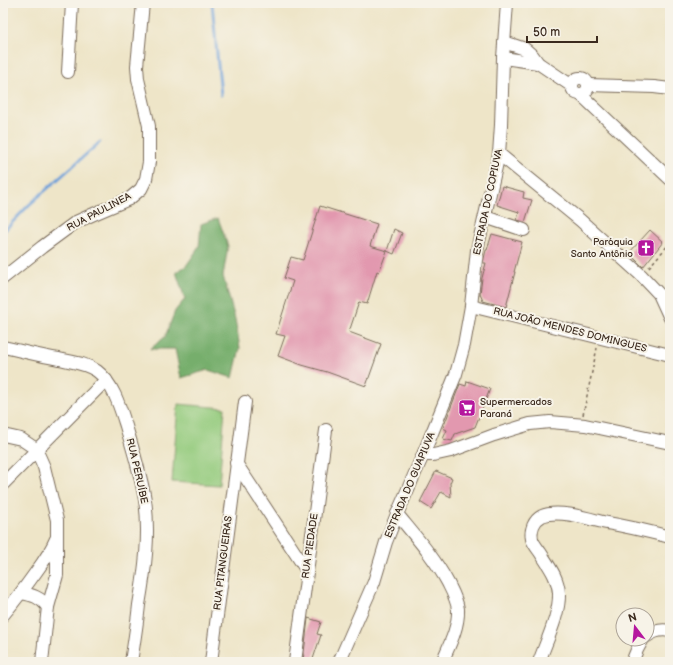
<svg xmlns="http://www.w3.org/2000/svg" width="673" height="665" font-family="'Balsamiq Sans',sans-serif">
<rect width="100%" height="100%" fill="#f7f3e8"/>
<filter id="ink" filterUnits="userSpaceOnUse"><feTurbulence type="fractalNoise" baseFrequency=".025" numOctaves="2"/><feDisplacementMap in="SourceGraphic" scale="8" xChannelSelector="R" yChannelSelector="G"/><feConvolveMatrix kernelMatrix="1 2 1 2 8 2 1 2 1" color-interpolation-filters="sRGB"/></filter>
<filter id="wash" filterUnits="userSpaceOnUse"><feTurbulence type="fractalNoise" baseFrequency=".012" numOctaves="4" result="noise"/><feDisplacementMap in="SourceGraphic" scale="16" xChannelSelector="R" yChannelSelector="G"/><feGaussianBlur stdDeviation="0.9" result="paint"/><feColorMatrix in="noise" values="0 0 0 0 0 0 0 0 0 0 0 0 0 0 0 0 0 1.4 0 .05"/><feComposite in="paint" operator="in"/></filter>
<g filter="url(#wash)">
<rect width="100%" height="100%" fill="#eee5c8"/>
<!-- green -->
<path fill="#93ca7c" stroke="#677a4d" d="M 178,404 L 225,408 L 219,485 L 172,482 Z"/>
<!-- forest -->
<path fill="#76ae6c" stroke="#586c45" d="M 218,218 L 228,246 L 223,276 L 235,319 L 240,348 L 233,378 L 208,370 L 181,378 L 175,349 L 150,349 L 165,337 L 175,311 L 185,299 L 176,272 L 186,266 L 199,247 L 201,224 Z"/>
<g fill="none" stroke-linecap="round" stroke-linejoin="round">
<!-- stream -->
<g stroke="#6da0d9" stroke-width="3">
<path d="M 212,3 L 221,95"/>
<path d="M 3,232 L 29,205 L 100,142"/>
</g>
</g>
<g id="blocks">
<!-- building -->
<g fill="#e298af">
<path d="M 502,186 L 524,192 L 523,198 L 532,200 L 525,222 L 517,220 L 519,212 L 497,205 Z"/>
<path d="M 320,206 L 377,224 L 370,246 L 387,251 L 379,272 L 377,271 L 367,304 L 359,302 L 349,332 L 381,344 L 366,386 L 327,372 L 302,365 L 278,356 L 285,336 L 276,334 L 293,281 L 284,278 L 291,257 L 303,260 Z"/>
<path d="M 394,229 L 402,233 L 394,254 L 387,251 Z"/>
<path d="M 650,230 L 663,242 L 643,267 L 629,253 Z"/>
<path d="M 492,234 L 522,242 L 514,272 L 515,272 L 506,307 L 483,301 L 480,294 L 482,278 L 486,263 L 483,263 L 486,250 L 487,250 Z"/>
<path d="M 467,381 L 490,389 L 475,427 L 455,434 L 452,441 L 443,439 L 447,430 L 443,428 L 460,384 L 466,386 Z"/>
<path d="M 436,471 L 452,478 L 450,483 L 451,497 L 441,492 L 431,509 L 420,502 Z"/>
<path d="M 308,618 L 321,622 L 317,634 L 321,635 L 312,662 L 303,662 Z"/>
</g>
</g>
</g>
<g filter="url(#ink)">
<use href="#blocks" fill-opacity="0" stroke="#7a6b5a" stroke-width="1"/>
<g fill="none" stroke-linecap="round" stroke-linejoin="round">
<defs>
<g id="minor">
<path d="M 504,42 L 525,49 L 533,56 L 538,63 L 572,86"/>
<path d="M 503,58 L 538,63"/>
<path d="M 68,72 L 72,3"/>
<circle cx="580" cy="86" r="8"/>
<path d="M 588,85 L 654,87 L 670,89"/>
<path d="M 580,94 L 670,179"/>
<path d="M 499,154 L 580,220 L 642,276 L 659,294 L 670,318"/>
<path d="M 485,217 L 524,230"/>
<path d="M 3,278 L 42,247 L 76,222 L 96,213 L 129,199 L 141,189 L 146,179 L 149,162 L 149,126 L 138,79 L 137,66 L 143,3"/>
<path d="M 471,306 L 670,355"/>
<path d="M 3,347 C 22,351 40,356 59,359 C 72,362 86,363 97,371 C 113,383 120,407 126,426 C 133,450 141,475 145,500 C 150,535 145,570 139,605 C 137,624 134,643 131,662"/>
<path d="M 3,435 L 21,439 L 36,449 L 44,467 L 57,520 L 57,575 L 48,607 L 42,662"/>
<path d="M 423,455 L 433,455 L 451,451 L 494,435 L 530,424 L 550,422 L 585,425 L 670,443"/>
<path d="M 236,463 L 307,571"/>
<path d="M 3,484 L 106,380"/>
<path d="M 397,514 C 415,536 434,557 448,583 C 452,591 457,600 458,609 C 459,627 449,646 442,662"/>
<path d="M 21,593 C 33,595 40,597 48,607"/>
<path d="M 3,615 C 15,601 26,586 36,572 C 44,561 51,551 56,539"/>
<path d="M 647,636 C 654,631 662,629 670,631"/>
<path d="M 211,662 L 245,402"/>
<path d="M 295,662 L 326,430"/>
<path d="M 339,662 L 374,582 L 386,542 L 397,514 L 423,455 L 456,374 L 464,345 L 471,306 L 477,250 L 499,154 L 501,125 L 503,58 L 507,3"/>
<path d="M 539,662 C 546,642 560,614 559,593 C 558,577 548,565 540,552 C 537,548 533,543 532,539 C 530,530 534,520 542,516 C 557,509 587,518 602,522 C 625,526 647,531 670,537"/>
<path d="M 632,662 L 637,650 L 643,639"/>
</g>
</defs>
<!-- minor casing -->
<use href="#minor" stroke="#7a6b5a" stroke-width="14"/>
<!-- path -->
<g stroke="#7a6b5a" stroke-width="1.5" stroke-dasharray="3 3" stroke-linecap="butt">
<path d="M 649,267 L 670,243"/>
<path d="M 583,415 L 597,348"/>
</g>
<!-- minor -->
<use href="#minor" stroke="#fff" stroke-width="12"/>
</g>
</g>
<!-- icons -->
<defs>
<symbol id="church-square" viewBox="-11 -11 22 22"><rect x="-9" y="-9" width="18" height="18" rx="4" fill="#b5179e" stroke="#f7f3e8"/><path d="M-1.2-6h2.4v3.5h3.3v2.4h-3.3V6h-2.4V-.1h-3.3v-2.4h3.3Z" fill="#fff"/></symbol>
<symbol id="supermarket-square" viewBox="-11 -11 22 22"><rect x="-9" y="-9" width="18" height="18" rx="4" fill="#b5179e" stroke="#f7f3e8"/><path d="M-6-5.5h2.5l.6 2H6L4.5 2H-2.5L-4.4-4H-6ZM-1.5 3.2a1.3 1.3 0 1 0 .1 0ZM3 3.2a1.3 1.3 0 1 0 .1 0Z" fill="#fff"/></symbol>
</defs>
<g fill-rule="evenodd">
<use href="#church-square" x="636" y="238" width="20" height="20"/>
<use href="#supermarket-square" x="457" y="398" width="20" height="20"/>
</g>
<g text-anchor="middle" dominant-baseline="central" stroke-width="4" stroke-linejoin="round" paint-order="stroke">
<!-- street labels -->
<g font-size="10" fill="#3b2a1e" stroke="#f7f3e8">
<text transform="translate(488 202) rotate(-78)">ESTRADA DO COPIUVA</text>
<text transform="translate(99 212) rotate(-28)">RUA PAULINEA</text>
<text transform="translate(570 330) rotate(14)">RUA JOÃO MENDES DOMINGUES</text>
<text transform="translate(137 471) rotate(77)">RUA PERUÍBE</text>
<text transform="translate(410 485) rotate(-67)">ESTRADA DO GUAPIUVA</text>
<text transform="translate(310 546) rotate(-82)">RUA PIEDADE</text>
<text transform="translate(223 563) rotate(-83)">RUA PITANGUEIRAS</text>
</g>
<!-- poi labels -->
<g font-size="10" fill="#3b2a1e" stroke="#f7f3e8" text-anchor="end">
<text x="633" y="242">Paróquia<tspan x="633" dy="12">Santo Antônio</tspan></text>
<text x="480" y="402" text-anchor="start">Supermercados<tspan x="480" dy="12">Paraná</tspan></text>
</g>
</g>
<!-- margin -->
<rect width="673" height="665" fill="none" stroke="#f7f3e8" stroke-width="16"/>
<!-- north arrow -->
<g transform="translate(635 627) rotate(344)"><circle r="19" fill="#f7f3e8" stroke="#aca397"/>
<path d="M0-3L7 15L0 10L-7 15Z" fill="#b5179e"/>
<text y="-6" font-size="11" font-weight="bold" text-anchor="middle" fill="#3b2a1e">N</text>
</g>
<!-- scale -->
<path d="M527 36v6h70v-6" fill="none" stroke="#3b2a1e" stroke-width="2"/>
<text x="533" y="36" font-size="12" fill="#3b2a1e" stroke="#f7f3e8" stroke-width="3" paint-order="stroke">50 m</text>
</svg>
